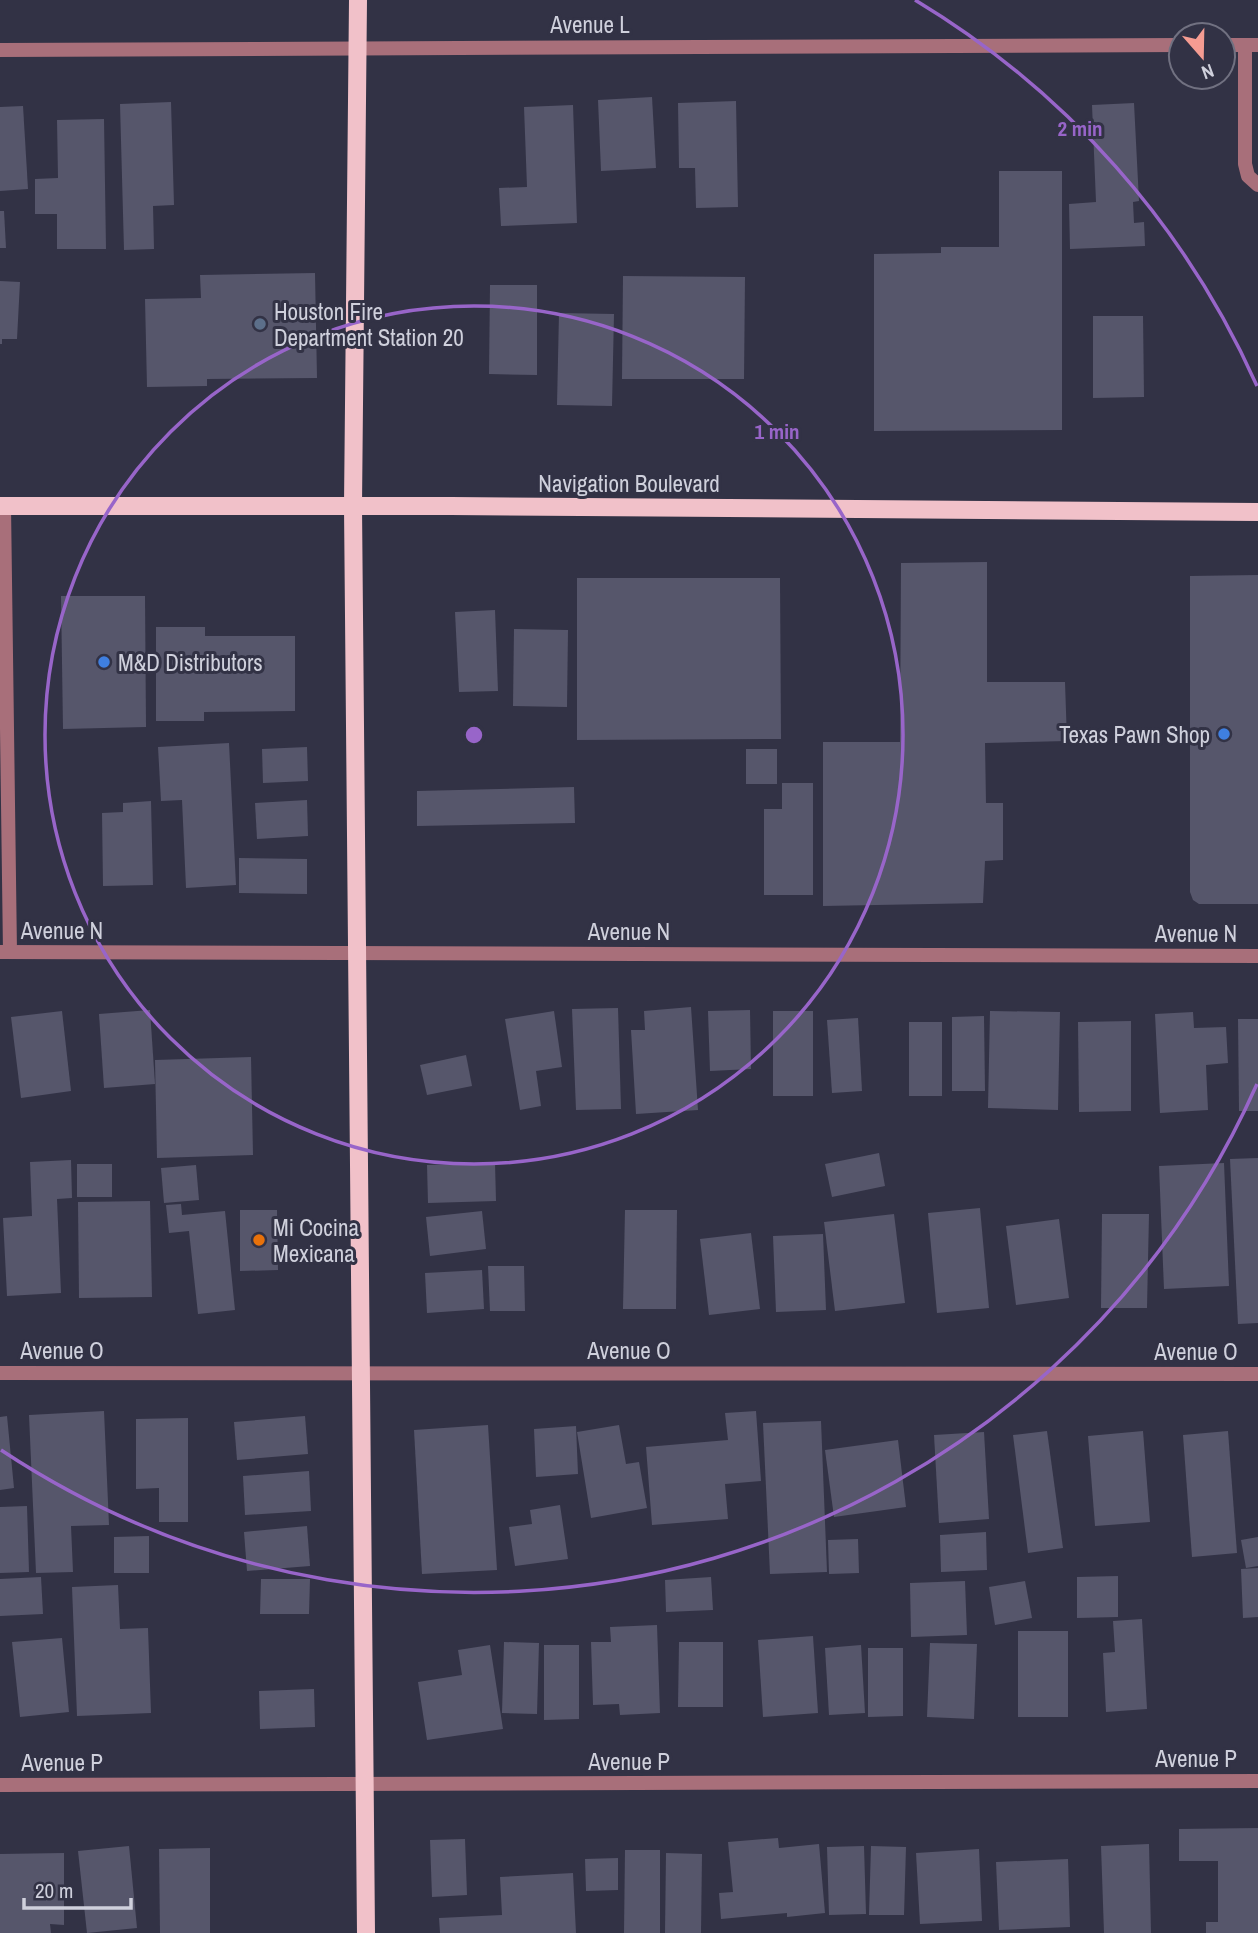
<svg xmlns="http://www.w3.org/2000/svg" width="1258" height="1933" font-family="'Archivo Narrow',sans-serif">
<rect width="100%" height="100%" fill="#323245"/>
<!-- building -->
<g fill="#56566b">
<path d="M 652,97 L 656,168 L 601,171 L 598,100 Z"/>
<path d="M 736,101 L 738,207 L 696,208 L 695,168 L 679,168 L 678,103 Z"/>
<path d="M 171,102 L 174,205 L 153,206 L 154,249 L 124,250 L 120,104 Z"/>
<path d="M 1134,103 L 1139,201 L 1133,202 L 1134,223 L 1144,222 L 1145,246 L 1070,249 L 1069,204 L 1096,202 L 1092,105 Z"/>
<path d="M 573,105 L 577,223 L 501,226 L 499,188 L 527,187 L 524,107 Z"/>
<path d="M 23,106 L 28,189 L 0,191 L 0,107 Z"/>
<path d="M 104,119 L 106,249 L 57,249 L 57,214 L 35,214 L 35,179 L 58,178 L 57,120 Z"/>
<path d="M 999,171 L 1062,171 L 1062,430 L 874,431 L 874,254 L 941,253 L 941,247 L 999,247 Z"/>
<path d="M 0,211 L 4,211 L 6,248 L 0,248 Z"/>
<path d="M 315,273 L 317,378 L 207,379 L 207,386 L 147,387 L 145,299 L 201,298 L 200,275 Z"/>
<path d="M 623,276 L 745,277 L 744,379 L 622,379 Z"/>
<path d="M 0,281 L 20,282 L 17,339 L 2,339 L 2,344 L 0,344 Z"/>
<path d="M 490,285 L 537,285 L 537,375 L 489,374 Z"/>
<path d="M 559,313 L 614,314 L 612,406 L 557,405 Z"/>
<path d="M 1093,316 L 1143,316 L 1144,397 L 1093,398 Z"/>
<path d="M 987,562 L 987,682 L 1065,682 L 1067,741 L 985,743 L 986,803 L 1003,803 L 1003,860 L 985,861 L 983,903 L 823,906 L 823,742 L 900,742 L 901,563 Z"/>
<path d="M 1258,575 L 1258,904 L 1199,904 L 1193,900 L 1190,892 L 1190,576 Z"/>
<path d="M 577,578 L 780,578 L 781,739 L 577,740 Z"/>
<path d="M 61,596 L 145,596 L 146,727 L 63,729 Z"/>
<path d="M 495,610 L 498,691 L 459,692 L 455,612 Z"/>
<path d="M 156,627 L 205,627 L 205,636 L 295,636 L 295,711 L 204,712 L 204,721 L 156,721 Z"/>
<path d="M 514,629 L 568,630 L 567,707 L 513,706 Z"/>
<path d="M 229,743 L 236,885 L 186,888 L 182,800 L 161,801 L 158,747 Z"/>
<path d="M 307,747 L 308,781 L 263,783 L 262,749 Z"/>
<rect x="746" y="749" width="31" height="35"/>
<path d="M 782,783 L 813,783 L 813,895 L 764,895 L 764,809 L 782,809 Z"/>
<path d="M 574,787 L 575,823 L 417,826 L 417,791 Z"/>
<path d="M 307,800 L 308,836 L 257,839 L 255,803 Z"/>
<path d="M 151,801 L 153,885 L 103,886 L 102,813 L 123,812 L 123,803 Z"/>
<path d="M 239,858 L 307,859 L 307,894 L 239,893 Z"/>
<path d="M 691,1007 L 698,1110 L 636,1114 L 631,1030 L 645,1030 L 644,1011 Z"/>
<path d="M 618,1008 L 621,1109 L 576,1110 L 572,1009 Z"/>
<path d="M 150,1010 L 155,1084 L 104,1088 L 99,1014 Z"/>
<path d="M 750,1010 L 751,1069 L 710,1071 L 708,1011 Z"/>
<path d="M 62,1011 L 71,1091 L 21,1098 L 11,1017 Z"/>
<path d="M 554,1011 L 562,1067 L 536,1071 L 541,1106 L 520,1110 L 505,1019 Z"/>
<rect x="773" y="1011" width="40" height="85"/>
<path d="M 990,1011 L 1060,1012 L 1058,1110 L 988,1108 Z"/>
<path d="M 1193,1012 L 1194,1028 L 1226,1027 L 1228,1063 L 1206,1065 L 1208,1110 L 1160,1113 L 1155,1014 Z"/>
<path d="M 984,1016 L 985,1091 L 952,1091 L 952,1017 Z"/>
<path d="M 858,1018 L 862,1091 L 832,1093 L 827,1020 Z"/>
<path d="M 1238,1019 L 1258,1019 L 1258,1111 L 1239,1111 Z"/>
<path d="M 1131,1021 L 1131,1111 L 1079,1112 L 1078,1022 Z"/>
<rect x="909" y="1022" width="33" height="74"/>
<path d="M 466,1055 L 472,1086 L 427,1095 L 420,1065 Z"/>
<path d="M 251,1057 L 253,1155 L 157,1158 L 155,1060 Z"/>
<path d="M 879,1153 L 885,1186 L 832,1197 L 825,1164 Z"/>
<path d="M 1258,1158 L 1258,1323 L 1238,1324 L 1230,1159 Z"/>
<path d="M 71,1160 L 72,1198 L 57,1199 L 61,1293 L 7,1296 L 3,1218 L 32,1216 L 30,1162 Z"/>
<path d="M 495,1163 L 496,1201 L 428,1203 L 427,1165 Z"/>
<path d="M 1224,1163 L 1229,1286 L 1164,1289 L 1159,1166 Z"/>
<rect x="77" y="1164" width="35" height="33"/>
<path d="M 196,1165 L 199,1200 L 164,1203 L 161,1168 Z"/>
<path d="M 150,1201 L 152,1297 L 79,1298 L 78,1202 Z"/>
<path d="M 181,1204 L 182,1215 L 225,1211 L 235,1310 L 198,1314 L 189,1231 L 169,1233 L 166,1205 Z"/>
<path d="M 980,1208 L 989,1308 L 937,1313 L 928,1213 Z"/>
<path d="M 240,1210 L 277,1210 L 278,1270 L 240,1271 Z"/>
<path d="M 625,1210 L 677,1210 L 676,1309 L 623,1309 Z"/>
<path d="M 482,1211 L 486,1249 L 430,1256 L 426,1217 Z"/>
<path d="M 894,1214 L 905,1303 L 835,1311 L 824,1222 Z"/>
<path d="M 1102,1214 L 1149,1214 L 1147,1308 L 1101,1308 Z"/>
<path d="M 1059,1219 L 1069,1298 L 1016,1305 L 1006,1226 Z"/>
<path d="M 751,1233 L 760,1309 L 709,1315 L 700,1239 Z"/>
<path d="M 823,1234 L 826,1310 L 776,1312 L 773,1236 Z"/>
<path d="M 488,1266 L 524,1266 L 525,1311 L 490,1311 Z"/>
<path d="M 482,1270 L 484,1309 L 427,1313 L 425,1273 Z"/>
<path d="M 104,1411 L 109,1525 L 71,1526 L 73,1572 L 36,1573 L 29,1415 Z"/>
<path d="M 756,1411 L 761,1481 L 725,1484 L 728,1519 L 652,1525 L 646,1447 L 728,1440 L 725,1413 Z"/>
<path d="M 7,1416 L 14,1488 L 0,1490 L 0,1417 Z"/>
<path d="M 305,1416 L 308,1454 L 237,1460 L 234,1422 Z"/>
<path d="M 188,1418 L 188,1522 L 159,1522 L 159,1488 L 136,1489 L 136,1419 Z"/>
<path d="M 821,1421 L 827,1572 L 770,1574 L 763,1423 Z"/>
<path d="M 488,1425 L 497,1570 L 422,1574 L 414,1430 Z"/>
<path d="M 619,1425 L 626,1464 L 639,1462 L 647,1508 L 591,1518 L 577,1432 Z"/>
<path d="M 576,1426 L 578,1474 L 536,1477 L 534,1429 Z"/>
<path d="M 1047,1431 L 1063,1548 L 1028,1553 L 1013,1435 Z"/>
<path d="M 1143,1431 L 1150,1522 L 1095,1526 L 1088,1436 Z"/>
<path d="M 1228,1431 L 1237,1553 L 1192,1557 L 1183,1435 Z"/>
<path d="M 984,1432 L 989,1519 L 939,1523 L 934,1435 Z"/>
<path d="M 898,1440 L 906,1507 L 834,1517 L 825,1450 Z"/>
<path d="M 309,1471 L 311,1511 L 245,1515 L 243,1476 Z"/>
<path d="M 560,1505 L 568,1559 L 515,1566 L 509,1527 L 532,1524 L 530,1510 Z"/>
<path d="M 27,1506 L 29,1572 L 0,1573 L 0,1507 Z"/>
<path d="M 307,1526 L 310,1566 L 247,1571 L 244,1532 Z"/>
<path d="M 986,1532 L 987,1570 L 941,1572 L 940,1535 Z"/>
<path d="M 149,1536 L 149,1573 L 114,1573 L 114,1537 Z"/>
<path d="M 1258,1537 L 1258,1566 L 1246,1568 L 1241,1540 Z"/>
<path d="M 858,1539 L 859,1573 L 829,1574 L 828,1540 Z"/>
<path d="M 1258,1568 L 1258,1617 L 1243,1618 L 1241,1569 Z"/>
<path d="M 1118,1576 L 1118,1617 L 1077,1618 L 1077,1577 Z"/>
<path d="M 41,1577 L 43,1614 L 0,1616 L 0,1579 Z"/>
<path d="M 711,1577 L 713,1610 L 666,1612 L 665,1580 Z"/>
<path d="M 261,1579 L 310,1579 L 309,1614 L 260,1614 Z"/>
<path d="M 965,1581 L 967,1635 L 911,1637 L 910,1583 Z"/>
<path d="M 1025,1581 L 1032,1618 L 995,1625 L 989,1587 Z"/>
<path d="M 118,1585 L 120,1629 L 148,1628 L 151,1713 L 77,1716 L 72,1587 Z"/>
<path d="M 1142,1619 L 1147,1709 L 1106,1712 L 1103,1653 L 1115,1652 L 1113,1621 Z"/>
<path d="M 657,1625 L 660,1713 L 620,1715 L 619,1704 L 593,1705 L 591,1642 L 611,1642 L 610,1627 Z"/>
<rect x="1018" y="1631" width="50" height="86"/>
<path d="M 813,1636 L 818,1713 L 763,1717 L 758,1640 Z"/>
<path d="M 62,1638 L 69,1712 L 20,1717 L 12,1642 Z"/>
<path d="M 504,1642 L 539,1643 L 537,1714 L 502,1713 Z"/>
<path d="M 679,1642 L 723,1642 L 723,1707 L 678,1707 Z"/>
<path d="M 930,1643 L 977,1644 L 974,1719 L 927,1717 Z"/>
<path d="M 490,1645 L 503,1729 L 427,1740 L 418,1682 L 462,1675 L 458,1650 Z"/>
<path d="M 544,1645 L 579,1645 L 579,1719 L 544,1720 Z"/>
<path d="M 861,1645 L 865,1713 L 829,1715 L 825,1648 Z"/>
<path d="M 868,1648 L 903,1648 L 903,1716 L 868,1717 Z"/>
<path d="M 314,1689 L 315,1727 L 260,1729 L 259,1691 Z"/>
<path d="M 1258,1828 L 1258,1933 L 1206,1933 L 1206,1922 L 1218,1922 L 1218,1861 L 1179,1861 L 1179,1829 Z"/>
<path d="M 778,1838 L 779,1848 L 819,1844 L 825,1913 L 787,1917 L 787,1913 L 721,1919 L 719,1893 L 733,1892 L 728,1842 Z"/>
<path d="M 465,1839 L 467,1895 L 432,1897 L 430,1840 Z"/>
<path d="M 1149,1844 L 1151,1933 L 1104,1933 L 1101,1846 Z"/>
<path d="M 129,1846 L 137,1928 L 87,1933 L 78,1851 Z"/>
<path d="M 864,1846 L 866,1914 L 829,1915 L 827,1847 Z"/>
<path d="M 871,1846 L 906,1847 L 904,1915 L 869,1915 Z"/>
<path d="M 210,1848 L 210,1933 L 160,1933 L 159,1849 Z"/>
<path d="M 979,1849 L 982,1921 L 920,1924 L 916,1853 Z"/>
<path d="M 625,1850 L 660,1850 L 660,1933 L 624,1933 Z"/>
<path d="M 64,1853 L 64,1925 L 50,1924 L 51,1933 L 0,1933 L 0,1854 Z"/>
<path d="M 666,1853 L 702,1854 L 701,1933 L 665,1933 Z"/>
<path d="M 618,1858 L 618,1890 L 586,1891 L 585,1859 Z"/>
<path d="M 1068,1859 L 1070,1927 L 999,1930 L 996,1862 Z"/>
<path d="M 573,1873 L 576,1933 L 440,1933 L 439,1918 L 502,1915 L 500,1877 Z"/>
</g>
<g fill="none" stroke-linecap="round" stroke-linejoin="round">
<!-- service -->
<g stroke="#a86f7a" stroke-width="14">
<path d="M 1245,45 L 1245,164 L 1248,176 L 1258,185"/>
<path d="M 4,506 L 10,952"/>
</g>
<!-- minor -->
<g stroke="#a86f7a" stroke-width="14">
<path d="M 1223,45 L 1258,45"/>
<path d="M 0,50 L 1181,45"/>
<path d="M 0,952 L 1258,956"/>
<path d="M 0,1373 L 1258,1374"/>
<path d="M 0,1785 L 1258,1781"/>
</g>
<!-- primary -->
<g stroke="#f1c1c9" stroke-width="18">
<path d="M 358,0 L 353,506 L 366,1933"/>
<path d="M 0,506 L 451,506 L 1258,512"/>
</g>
</g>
<!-- distance rings -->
<g fill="none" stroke="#9865c9" stroke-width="3.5">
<circle cx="474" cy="735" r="429"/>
<path d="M1257 1084A857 857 0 0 1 1 1450M915 0A857 857 0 0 1 1257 386"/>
</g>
<!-- markers -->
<circle fill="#5c6f8a" stroke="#323245" stroke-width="2.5" cx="260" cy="324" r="7"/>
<g fill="#3f7fe0" stroke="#323245" stroke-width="2.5">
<circle cx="104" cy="662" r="7"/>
<circle cx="1224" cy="734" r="7"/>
</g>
<circle fill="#e8710a" stroke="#323245" stroke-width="2.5" cx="259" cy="1240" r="7"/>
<g text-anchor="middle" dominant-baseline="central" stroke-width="6" stroke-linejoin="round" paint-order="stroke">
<!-- street labels -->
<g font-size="23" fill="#cfd0dc" stroke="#323245">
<text x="590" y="24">Avenue L</text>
<text x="629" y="483">Navigation Boulevard</text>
<text x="62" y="930">Avenue N</text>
<text x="629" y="931">Avenue N</text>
<text x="1196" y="933">Avenue N</text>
<text x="62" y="1350">Avenue O</text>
<text x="629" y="1350">Avenue O</text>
<text x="1196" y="1351">Avenue O</text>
<text x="1196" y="1758">Avenue P</text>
<text x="629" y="1761">Avenue P</text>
<text x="62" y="1762">Avenue P</text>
</g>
<!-- poi labels -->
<g font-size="23" fill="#cfd0dc" stroke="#323245" text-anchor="start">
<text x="274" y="311">Houston Fire<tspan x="274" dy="26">Department Station 20</tspan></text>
<text x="118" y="662">M&amp;D Distributors</text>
<text x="1210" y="734" text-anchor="end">Texas Pawn Shop</text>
<text x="273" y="1227">Mi Cocina<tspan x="273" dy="26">Mexicana</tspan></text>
</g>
</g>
<circle cx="474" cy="735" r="10" fill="#9865c9" stroke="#323245" stroke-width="3.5"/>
<g font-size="21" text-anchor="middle" font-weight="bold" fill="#9865c9" stroke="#323245" stroke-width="6" stroke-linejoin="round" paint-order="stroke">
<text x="1080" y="136">2 min</text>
<text x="777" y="439">1 min</text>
</g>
<!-- north arrow -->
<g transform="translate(1202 56) rotate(160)"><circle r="33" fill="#323245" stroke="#717181" stroke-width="2"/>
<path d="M0-5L12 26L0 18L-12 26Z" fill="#f59c92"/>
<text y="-10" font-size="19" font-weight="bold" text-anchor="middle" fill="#cfd0dc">N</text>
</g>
<!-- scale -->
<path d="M24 1898v10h107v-10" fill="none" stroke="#cfd0dc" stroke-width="3.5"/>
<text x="35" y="1898" font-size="21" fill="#cfd0dc" stroke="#323245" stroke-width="5" paint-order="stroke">20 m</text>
</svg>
